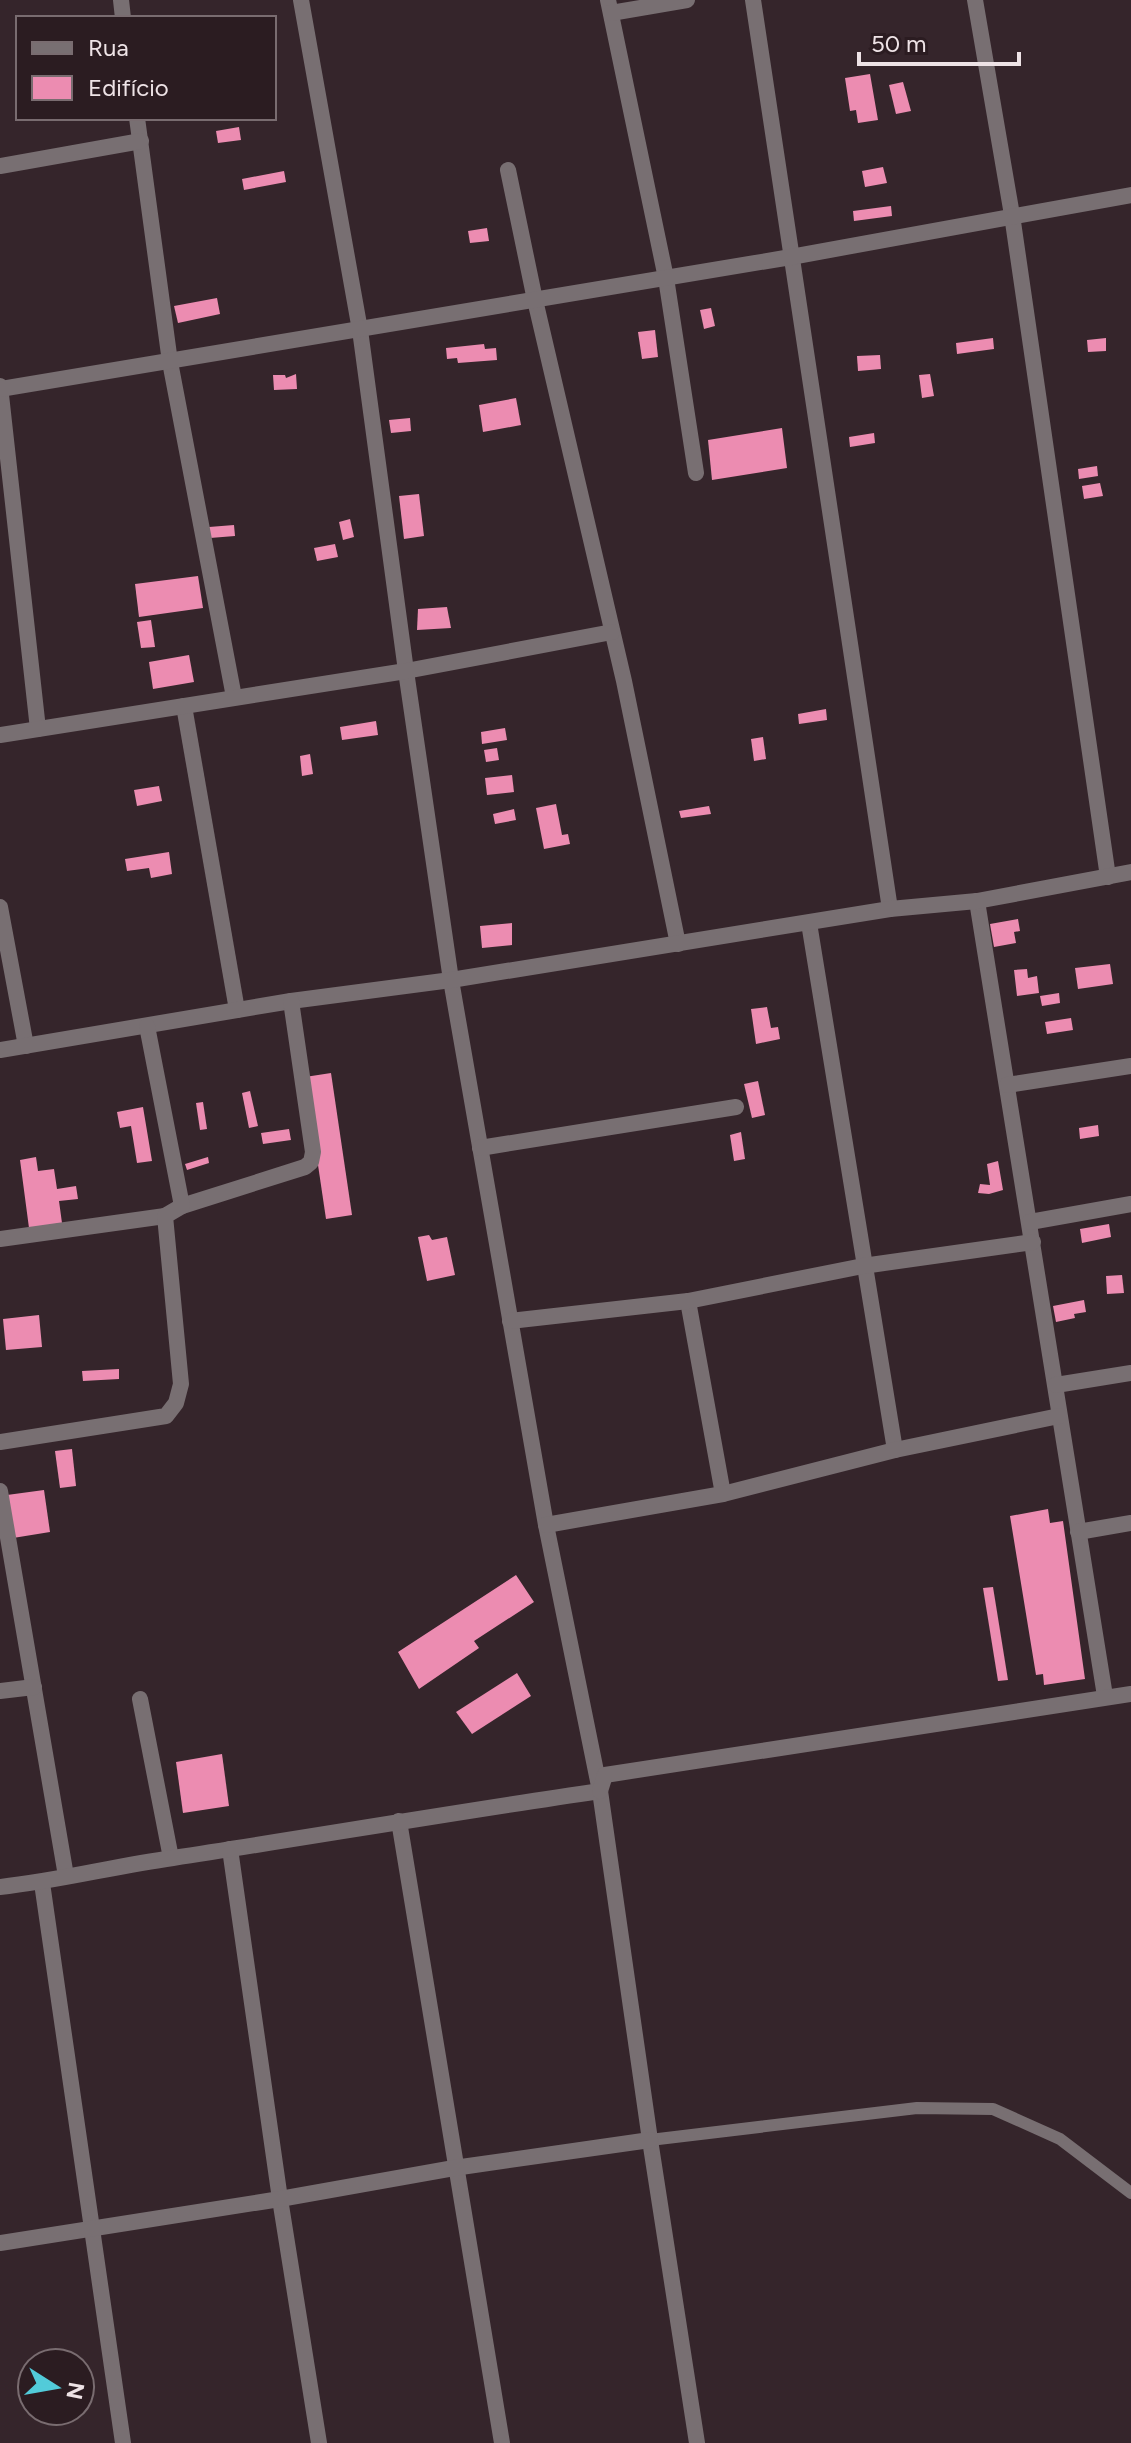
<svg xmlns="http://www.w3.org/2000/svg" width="1131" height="2443" font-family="Figtree,sans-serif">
<rect width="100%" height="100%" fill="#35252b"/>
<!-- building -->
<g fill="#ec8cb1">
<path d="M 870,74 L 878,120 L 858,123 L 856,110 L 850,111 L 845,78 Z"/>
<path d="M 903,82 L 911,111 L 896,114 L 889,85 Z"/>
<path d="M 239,127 L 241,140 L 218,143 L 216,131 Z"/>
<path d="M 883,167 L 887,183 L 865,187 L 862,171 Z"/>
<path d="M 284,171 L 286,182 L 244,190 L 242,179 Z"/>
<path d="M 891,206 L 892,216 L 854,221 L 853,211 Z"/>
<path d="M 487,228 L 489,241 L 470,243 L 468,231 Z"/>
<path d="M 217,298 L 220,314 L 178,323 L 174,306 Z"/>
<path d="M 711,308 L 715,326 L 704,329 L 700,310 Z"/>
<path d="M 655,330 L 658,357 L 642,359 L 638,332 Z"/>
<path d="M 993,338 L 994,349 L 957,354 L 956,343 Z"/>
<path d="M 1106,338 L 1106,351 L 1088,352 L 1087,340 Z"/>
<path d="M 484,344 L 485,349 L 496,348 L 497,360 L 458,363 L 457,358 L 447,359 L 446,348 Z"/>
<path d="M 880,355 L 881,369 L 858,371 L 857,356 Z"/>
<path d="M 296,374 L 297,389 L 274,390 L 273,375 L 285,375 L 286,378 Z"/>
<path d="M 930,374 L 934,396 L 922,398 L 919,375 Z"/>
<path d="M 516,398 L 521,425 L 483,432 L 479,405 Z"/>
<path d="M 410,418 L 411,431 L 391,433 L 389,420 Z"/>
<path d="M 782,428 L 787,468 L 712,480 L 708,440 Z"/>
<path d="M 874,433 L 875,443 L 850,447 L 849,437 Z"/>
<path d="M 1097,466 L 1098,476 L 1079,479 L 1078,469 Z"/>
<path d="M 1100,483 L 1103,496 L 1084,499 L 1082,486 Z"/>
<path d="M 419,494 L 424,536 L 404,539 L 399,496 Z"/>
<path d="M 350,519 L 354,537 L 343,540 L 339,522 Z"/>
<path d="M 234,525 L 235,536 L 210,538 L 209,527 Z"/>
<path d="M 335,544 L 338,557 L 317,561 L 314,548 Z"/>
<path d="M 198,576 L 203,608 L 139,617 L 135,584 Z"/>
<path d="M 447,607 L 451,628 L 417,630 L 418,609 Z"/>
<path d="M 151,620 L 155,647 L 141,648 L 137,622 Z"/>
<path d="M 189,655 L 194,682 L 153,689 L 149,662 Z"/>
<path d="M 826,709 L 827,720 L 799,724 L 798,714 Z"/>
<path d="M 376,721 L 378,735 L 342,740 L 340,727 Z"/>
<path d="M 505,728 L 507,740 L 482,744 L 481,732 Z"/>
<path d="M 763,737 L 766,759 L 754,761 L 751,739 Z"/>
<path d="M 497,748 L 499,760 L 486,762 L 484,750 Z"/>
<path d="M 310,754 L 313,774 L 302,776 L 300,756 Z"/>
<path d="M 512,775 L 514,792 L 487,795 L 485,778 Z"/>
<path d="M 159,786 L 162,801 L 137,806 L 134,790 Z"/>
<path d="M 556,804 L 562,835 L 568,834 L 570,844 L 544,849 L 536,808 Z"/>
<path d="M 709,806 L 711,814 L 681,818 L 679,811 Z"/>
<path d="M 514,809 L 516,820 L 495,824 L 493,814 Z"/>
<path d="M 169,852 L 172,874 L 151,878 L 149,868 L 127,871 L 125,859 Z"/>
<path d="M 1018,919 L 1020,931 L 1014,932 L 1016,943 L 994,947 L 990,924 Z"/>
<path d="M 512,923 L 512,945 L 482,948 L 480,926 Z"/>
<path d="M 1110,964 L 1113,984 L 1078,989 L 1075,968 Z"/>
<path d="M 1027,969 L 1028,978 L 1037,976 L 1039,993 L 1017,996 L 1014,970 Z"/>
<path d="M 1059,993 L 1060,1003 L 1042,1006 L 1040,996 Z"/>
<path d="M 767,1007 L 771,1028 L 778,1027 L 780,1039 L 756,1044 L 751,1009 Z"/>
<path d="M 1071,1018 L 1073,1030 L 1047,1034 L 1045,1022 Z"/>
<path d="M 331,1073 L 352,1215 L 326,1219 L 305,1077 Z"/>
<path d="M 758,1081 L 765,1115 L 752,1118 L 744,1084 Z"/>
<path d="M 250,1091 L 258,1126 L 249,1128 L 242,1093 Z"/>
<path d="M 203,1102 L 207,1129 L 200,1130 L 196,1103 Z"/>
<path d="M 143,1107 L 152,1161 L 137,1163 L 131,1126 L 120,1128 L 117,1112 Z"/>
<path d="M 1098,1125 L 1099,1136 L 1080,1139 L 1079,1128 Z"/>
<path d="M 289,1129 L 291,1140 L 263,1144 L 261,1133 Z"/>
<path d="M 741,1132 L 745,1159 L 734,1161 L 730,1135 Z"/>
<path d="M 36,1157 L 38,1171 L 54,1169 L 57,1189 L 76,1186 L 78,1199 L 59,1201 L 62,1223 L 29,1228 L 20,1160 Z"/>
<path d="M 208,1157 L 209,1163 L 187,1170 L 185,1164 Z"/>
<path d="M 998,1161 L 1003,1190 L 989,1194 L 978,1193 L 980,1184 L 990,1185 L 987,1164 Z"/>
<path d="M 1109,1224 L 1111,1237 L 1082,1243 L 1080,1229 Z"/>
<path d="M 429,1235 L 432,1240 L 447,1237 L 455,1275 L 427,1281 L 418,1237 Z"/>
<path d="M 1122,1275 L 1124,1293 L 1107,1294 L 1106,1276 Z"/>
<path d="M 1084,1300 L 1086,1312 L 1074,1314 L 1075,1318 L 1056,1322 L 1053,1306 Z"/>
<path d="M 39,1315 L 42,1347 L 6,1350 L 3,1319 Z"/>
<path d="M 119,1369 L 119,1379 L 83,1381 L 82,1371 Z"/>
<path d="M 72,1449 L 76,1486 L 60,1488 L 55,1451 Z"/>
<path d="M 44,1490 L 50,1532 L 13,1538 L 7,1495 Z"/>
<path d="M 1048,1509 L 1050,1523 L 1063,1521 L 1085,1679 L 1044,1685 L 1043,1674 L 1036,1675 L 1010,1516 Z"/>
<path d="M 516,1575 L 534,1602 L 474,1641 L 479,1648 L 419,1689 L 398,1652 Z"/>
<path d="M 993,1587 L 1008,1680 L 998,1681 L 983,1588 Z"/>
<path d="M 517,1673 L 531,1696 L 472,1734 L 456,1712 Z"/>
<path d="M 222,1754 L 229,1806 L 183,1813 L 176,1762 Z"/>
</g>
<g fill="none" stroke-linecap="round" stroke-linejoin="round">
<!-- service -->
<path stroke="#786f72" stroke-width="12" d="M 650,2140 L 917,2108 L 993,2109 L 1060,2139 L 1131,2193"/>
<!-- minor -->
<g stroke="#786f72" stroke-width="16">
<path d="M 121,0 L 123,18"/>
<path d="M 301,0 L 360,330 L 406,671 L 451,980 L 546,1525 L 600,1791 L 650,2140 L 697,2443"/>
<path d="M 608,0 L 666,278 L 696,473"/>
<path d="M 753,0 L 890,909"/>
<path d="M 975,0 L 1012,215 L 1108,877"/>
<path d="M 611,13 L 687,0"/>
<path d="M 137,118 L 170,362 L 234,697"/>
<path d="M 0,166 L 141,141"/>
<path d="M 508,170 L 535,300 L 624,681 L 678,944"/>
<path d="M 0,386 L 38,729"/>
<path d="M 0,389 L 791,257 L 1131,195"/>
<path d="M 184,706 L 237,1010"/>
<path d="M 0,735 L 406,671 L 612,632"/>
<path d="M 977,901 L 1105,1696"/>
<path d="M 0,907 L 26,1046"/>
<path d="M 809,923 L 895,1450"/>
<path d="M 0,1050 L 291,1001 L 451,980 L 890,909 L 977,901 L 1131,872"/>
<path d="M 1007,1085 L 1131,1066"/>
<path d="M 480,1148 L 736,1107"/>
<path d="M 182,1206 L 305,1167 L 311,1162 L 313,1152 L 291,1001"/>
<path d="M 1030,1222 L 1131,1204"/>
<path d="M 0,1239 L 165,1216"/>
<path d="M 688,1301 L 723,1494"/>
<path d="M 510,1321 L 688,1301 L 863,1266 L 1033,1242"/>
<path d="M 1056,1385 L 1131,1373"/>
<path d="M 0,1442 L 166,1416 L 176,1403 L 181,1384 L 165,1216 L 182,1206 L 147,1026"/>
<path d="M 0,1491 L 66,1876"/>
<path d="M 546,1525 L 723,1494 L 895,1450 L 1059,1416"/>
<path d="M 1078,1532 L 1131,1523"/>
<path d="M 0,1691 L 34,1687"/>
<path d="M 140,1699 L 171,1858"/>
<path d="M 399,1821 L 502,2443"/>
<path d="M 230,1849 L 280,2199 L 319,2443"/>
<path d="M 42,1883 L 123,2443"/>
<path d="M 0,1887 C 58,1881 115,1866 173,1858 C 316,1836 457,1812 600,1791"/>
<path d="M 0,2243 L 280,2199 L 454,2168 L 650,2140"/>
</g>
<!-- tertiary -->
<path stroke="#786f72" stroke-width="16" d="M 600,1791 L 605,1775 L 1131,1694"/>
</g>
<!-- legend -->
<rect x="16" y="16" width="260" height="104" fill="#2b1c21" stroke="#796c70" stroke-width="2"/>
<rect x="32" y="42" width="40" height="12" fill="#786f72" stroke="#796c70" stroke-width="2"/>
<text x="88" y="56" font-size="24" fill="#eee3e6">Rua</text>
<rect x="32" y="76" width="40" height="24" fill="#ec8cb1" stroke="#796c70" stroke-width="2"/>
<text x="88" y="96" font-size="24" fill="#eee3e6">Edifício</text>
<!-- north arrow -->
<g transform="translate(56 2387) rotate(101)"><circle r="38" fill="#2b1c21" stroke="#796c70" stroke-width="2"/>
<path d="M0-6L14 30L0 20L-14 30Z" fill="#52cbd9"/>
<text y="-12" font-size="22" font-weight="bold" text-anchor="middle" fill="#eee3e6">N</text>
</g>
<!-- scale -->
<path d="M859 52v12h160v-12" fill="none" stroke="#eee3e6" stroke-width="4"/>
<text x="871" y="52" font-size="24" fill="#eee3e6" stroke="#2b1c21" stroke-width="6" paint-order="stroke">50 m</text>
</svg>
